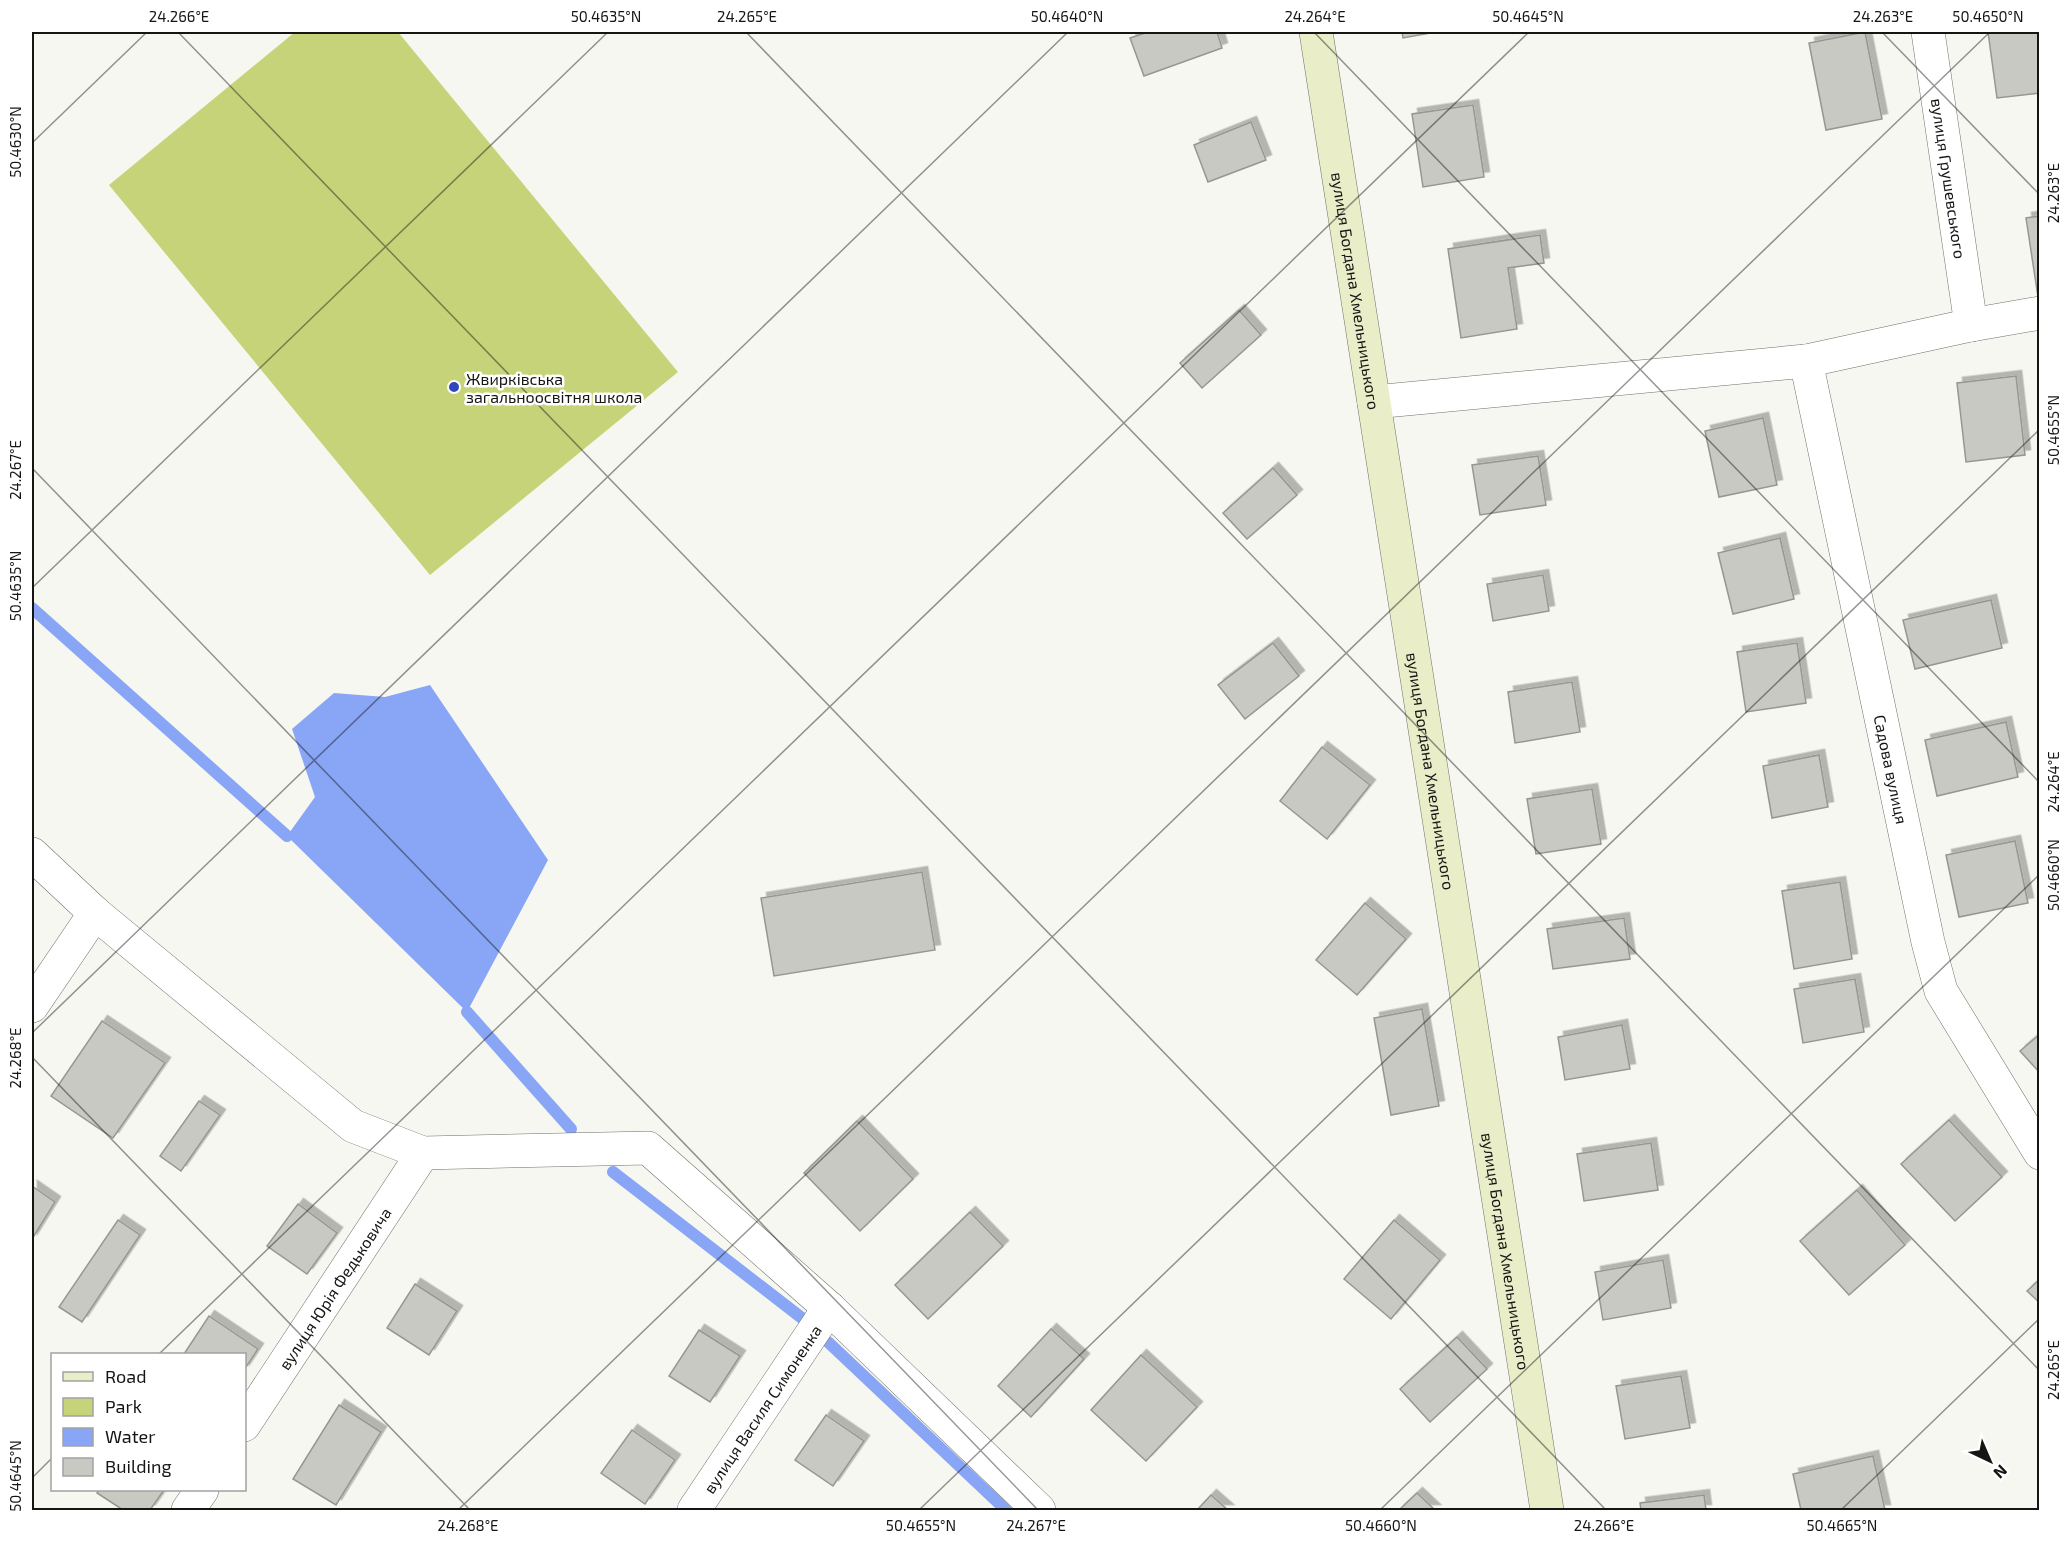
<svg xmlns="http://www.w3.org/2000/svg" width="2071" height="1542" font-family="'Exo 2',sans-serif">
<defs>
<filter id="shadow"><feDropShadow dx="5.5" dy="-5.5" stdDeviation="0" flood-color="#0004"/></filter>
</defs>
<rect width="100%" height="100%" fill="#f6f7f0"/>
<!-- green -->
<path fill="#c6d379" d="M 295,32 L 398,32 L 678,372 L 430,575 L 109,185 Z"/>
<!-- water -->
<path fill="#89a5f5" d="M 430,685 L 548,860 L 467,1012 L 287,836 L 315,797 L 292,729 L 334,693 L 385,697 Z"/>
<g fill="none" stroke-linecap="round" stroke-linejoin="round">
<!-- stream -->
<g stroke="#89a5f5" stroke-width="12">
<path d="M 32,608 L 287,836"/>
<path d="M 467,1012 L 571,1129"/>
<path d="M 613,1172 L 807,1322"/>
<path d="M 828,1342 L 1006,1510"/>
</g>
</g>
<!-- building -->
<g fill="#c7c9c2" stroke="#959790" stroke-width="1.5" filter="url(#shadow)">
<path d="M 1148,32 L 1217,32 L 1222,48 L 1144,76 L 1130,38 Z"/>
<path d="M 1402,32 L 1436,32 L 1403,38 Z"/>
<path d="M 1865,32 L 1882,119 L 1826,130 L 1809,43 Z"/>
<path d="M 1988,32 L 2040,32 L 2040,93 L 1997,98 Z"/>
<path d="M 1473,105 L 1484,177 L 1423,187 L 1412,114 Z"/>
<path d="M 1251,122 L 1266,160 L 1208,182 L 1194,145 Z"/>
<path d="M 2040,216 L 2040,296 L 2038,297 L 2026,218 Z"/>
<path d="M 1540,235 L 1544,263 L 1508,268 L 1517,329 L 1461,338 L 1448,249 Z"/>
<path d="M 1239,310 L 1261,335 L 1202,388 L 1180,363 Z"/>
<path d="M 2016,376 L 2025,455 L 1966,462 L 1957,383 Z"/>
<path d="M 1763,418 L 1777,485 L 1719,497 L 1705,431 Z"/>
<path d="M 1538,456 L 1546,505 L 1480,515 L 1472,465 Z"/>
<path d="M 1273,468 L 1297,495 L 1247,539 L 1223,513 Z"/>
<path d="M 1780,538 L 1794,599 L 1733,614 L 1718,553 Z"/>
<path d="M 1543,575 L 1549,611 L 1493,621 L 1487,584 Z"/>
<path d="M 1991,600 L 2002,648 L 1915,669 L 1903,620 Z"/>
<path d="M 1273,643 L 1299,676 L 1245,719 L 1218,685 Z"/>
<path d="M 1797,643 L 1806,703 L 1746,712 L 1737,652 Z"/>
<path d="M 1572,682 L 1580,732 L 1515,743 L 1508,692 Z"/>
<path d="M 2006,722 L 2018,777 L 1937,796 L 1925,740 Z"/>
<path d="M 1322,747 L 1370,785 L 1327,839 L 1280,801 Z"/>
<path d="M 1819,755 L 1828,807 L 1772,818 L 1763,766 Z"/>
<path d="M 1592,789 L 1601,844 L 1536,854 L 1527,799 Z"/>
<path d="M 2015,841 L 2028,903 L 1959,917 L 1946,855 Z"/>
<path d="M 922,872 L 935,950 L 774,976 L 761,898 Z"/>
<path d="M 1840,882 L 1852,959 L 1794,969 L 1782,891 Z"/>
<path d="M 1365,903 L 1406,939 L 1357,995 L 1316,960 Z"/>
<path d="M 1624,918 L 1630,959 L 1553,969 L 1547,929 Z"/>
<path d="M 1855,979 L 1864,1032 L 1803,1043 L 1794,989 Z"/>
<path d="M 1422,1009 L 1439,1106 L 1391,1115 L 1374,1018 Z"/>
<path d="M 102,1021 L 165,1063 L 113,1138 L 51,1096 Z"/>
<path d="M 1622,1025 L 1630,1069 L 1565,1080 L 1558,1037 Z"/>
<path d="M 2040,1034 L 2040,1073 L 2020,1051 Z"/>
<path d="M 199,1101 L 220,1115 L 181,1171 L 160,1156 Z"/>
<path d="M 1949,1120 L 2002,1177 L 1955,1221 L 1901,1164 Z"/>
<path d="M 857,1121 L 913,1179 L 860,1231 L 804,1173 Z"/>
<path d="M 1651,1143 L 1658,1190 L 1584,1201 L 1577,1154 Z"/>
<path d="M 32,1186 L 55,1202 L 32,1239 Z"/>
<path d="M 1857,1190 L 1905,1245 L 1849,1295 L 1800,1241 Z"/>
<path d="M 298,1204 L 337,1233 L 307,1274 L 267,1246 Z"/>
<path d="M 970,1212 L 1003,1246 L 928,1319 L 895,1285 Z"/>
<path d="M 118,1220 L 140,1235 L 82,1322 L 59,1307 Z"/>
<path d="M 1394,1220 L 1440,1260 L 1391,1319 L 1344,1279 Z"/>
<path d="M 1663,1260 L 1671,1308 L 1603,1320 L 1595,1272 Z"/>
<path d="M 2040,1279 L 2040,1303 L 2027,1291 Z"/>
<path d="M 415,1284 L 457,1311 L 429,1355 L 387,1328 Z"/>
<path d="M 209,1316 L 258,1349 L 244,1370 L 244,1354 L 184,1354 Z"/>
<path d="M 1051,1329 L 1084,1359 L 1031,1417 L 998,1386 Z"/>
<path d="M 699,1330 L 740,1356 L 710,1402 L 669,1376 Z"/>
<path d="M 1457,1337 L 1487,1369 L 1430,1422 L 1400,1389 Z"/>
<path d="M 1141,1355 L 1197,1407 L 1146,1461 L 1091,1410 Z"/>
<path d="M 1681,1376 L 1690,1428 L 1625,1439 L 1616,1386 Z"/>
<path d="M 339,1405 L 381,1432 L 336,1505 L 293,1479 Z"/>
<path d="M 826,1415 L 864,1441 L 833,1486 L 795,1460 Z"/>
<path d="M 632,1430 L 675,1460 L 645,1504 L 601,1473 Z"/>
<path d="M 1873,1456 L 1885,1510 L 1801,1510 L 1793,1474 Z"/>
<path d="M 99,1490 L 164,1490 L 150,1510 L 123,1510 L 97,1493 Z"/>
<path d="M 1417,1493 L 1435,1510 L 1399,1510 Z"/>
<path d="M 1211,1495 L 1228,1510 L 1197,1510 Z"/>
<path d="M 1704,1495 L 1706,1510 L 1641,1510 L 1640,1503 Z"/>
</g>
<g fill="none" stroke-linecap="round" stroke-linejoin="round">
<defs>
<g id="street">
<path id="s1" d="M 1928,32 L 1971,325"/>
<path id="s2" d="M 1806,361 L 1928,942 L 1941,991 L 2040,1153"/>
<path d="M 1374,402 L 1806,361 L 1971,325 L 2040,313"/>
<path d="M 32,854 L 95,913 L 353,1126 L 423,1153 L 648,1148 L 829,1308 L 1039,1510"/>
<path d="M 32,1006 L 95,913"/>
<path id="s3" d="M 244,1425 L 423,1153"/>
<path d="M 188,1510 L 202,1490"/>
<path id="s4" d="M 694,1510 L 829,1308"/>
</g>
<g id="secondary">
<path id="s5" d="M 1316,32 L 1547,1510"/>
</g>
</defs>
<!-- street casing -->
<use href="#street" stroke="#70716b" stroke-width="34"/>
<!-- secondary casing -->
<use href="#secondary" stroke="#70716b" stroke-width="34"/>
<!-- street -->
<use href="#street" stroke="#fff" stroke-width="33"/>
<!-- secondary -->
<use href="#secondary" stroke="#e9eec8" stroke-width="33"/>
</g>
<!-- ticks -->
<path fill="none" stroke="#151613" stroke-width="1.5" stroke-opacity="0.45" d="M 178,32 L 1606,1510M 746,32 L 2040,1371M 1314,32 L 2040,783M 1882,32 L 2040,195M 32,143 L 147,32M 32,468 L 1038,1510M 32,588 L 608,32M 32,1033 L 1068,32M 32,1057 L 470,1510M 159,1354 L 1529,32M 32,1478 L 52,1458M 458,1510 L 1990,32M 919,1510 L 2040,429M 1380,1510 L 2040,874M 1841,1510 L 2040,1318"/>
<!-- markers -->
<circle fill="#2f47b8" stroke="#fff" stroke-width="2" cx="454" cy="387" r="6"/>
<g text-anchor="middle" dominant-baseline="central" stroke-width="5" stroke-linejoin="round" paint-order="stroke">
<!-- street labels -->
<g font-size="16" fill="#151613" stroke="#fff">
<text stroke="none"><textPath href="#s1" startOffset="148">вулиця Грушевського</textPath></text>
<text stroke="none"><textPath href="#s5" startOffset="262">вулиця Богдана Хмельницького</textPath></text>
<text stroke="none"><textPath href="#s2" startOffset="417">Садова вулиця</textPath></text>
<text stroke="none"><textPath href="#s5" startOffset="748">вулиця Богдана Хмельницького</textPath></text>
<text stroke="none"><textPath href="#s5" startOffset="1234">вулиця Богдана Хмельницького</textPath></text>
<text stroke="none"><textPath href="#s3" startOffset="164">вулиця Юрія Федьковича</textPath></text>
<text stroke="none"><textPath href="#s4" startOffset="122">вулиця Василя Симоненка</textPath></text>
</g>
<!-- poi labels -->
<g font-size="16" fill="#151613" stroke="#fff" text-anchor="start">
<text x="466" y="378">Жвирківська<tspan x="466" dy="18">загальноосвітня школа</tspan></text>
</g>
</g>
<!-- border -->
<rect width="2071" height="1542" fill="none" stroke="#ffffff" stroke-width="66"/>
<!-- legend -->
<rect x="51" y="1353" width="195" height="138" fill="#ffffff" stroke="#a1a2a1" stroke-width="1.5"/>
<rect x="63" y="1372" width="30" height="9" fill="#e9eec8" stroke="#a1a2a1" stroke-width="1.5"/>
<text x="105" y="1383" font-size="18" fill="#151613">Road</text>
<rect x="63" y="1398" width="30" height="18" fill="#c6d379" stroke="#a1a2a1" stroke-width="1.5"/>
<text x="105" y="1413" font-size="18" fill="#151613">Park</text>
<rect x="63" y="1428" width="30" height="18" fill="#89a5f5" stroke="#a1a2a1" stroke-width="1.5"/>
<text x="105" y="1443" font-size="18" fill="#151613">Water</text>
<rect x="63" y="1458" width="30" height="18" fill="#c7c9c2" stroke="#a1a2a1" stroke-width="1.5"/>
<text x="105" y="1473" font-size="18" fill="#151613">Building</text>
<!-- north arrow -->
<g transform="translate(1990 1461) rotate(136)" stroke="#ffffff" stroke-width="4.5" paint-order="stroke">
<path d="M0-4.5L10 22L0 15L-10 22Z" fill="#151613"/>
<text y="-9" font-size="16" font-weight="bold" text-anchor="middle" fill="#151613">N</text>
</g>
<rect x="33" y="33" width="2005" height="1476" fill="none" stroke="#151613" stroke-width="2"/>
<g font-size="15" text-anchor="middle" fill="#151613">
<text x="179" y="22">24.266°E</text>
<text x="606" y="22">50.4635°N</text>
<text x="747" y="22">24.265°E</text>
<text x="1067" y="22">50.4640°N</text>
<text x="1315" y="22">24.264°E</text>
<text x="1528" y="22">50.4645°N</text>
<text x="1883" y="22">24.263°E</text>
<text x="1988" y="22">50.4650°N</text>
<text transform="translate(16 142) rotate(-90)" y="5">50.4630°N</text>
<text transform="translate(2054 193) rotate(-90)" y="5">24.263°E</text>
<text transform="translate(2054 430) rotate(-90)" y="5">50.4655°N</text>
<text transform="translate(16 470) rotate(-90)" y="5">24.267°E</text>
<text transform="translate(16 586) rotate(-90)" y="5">50.4635°N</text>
<text transform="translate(2054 782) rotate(-90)" y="5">24.264°E</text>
<text transform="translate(2054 875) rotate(-90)" y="5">50.4660°N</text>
<text transform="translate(16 1058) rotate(-90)" y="5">24.268°E</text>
<text transform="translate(2054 1370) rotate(-90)" y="5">24.265°E</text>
<text transform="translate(16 1476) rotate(-90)" y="5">50.4645°N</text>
<text x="468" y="1531">24.268°E</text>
<text x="921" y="1531">50.4655°N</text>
<text x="1036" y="1531">24.267°E</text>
<text x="1381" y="1531">50.4660°N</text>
<text x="1604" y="1531">24.266°E</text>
<text x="1842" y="1531">50.4665°N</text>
</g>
</svg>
